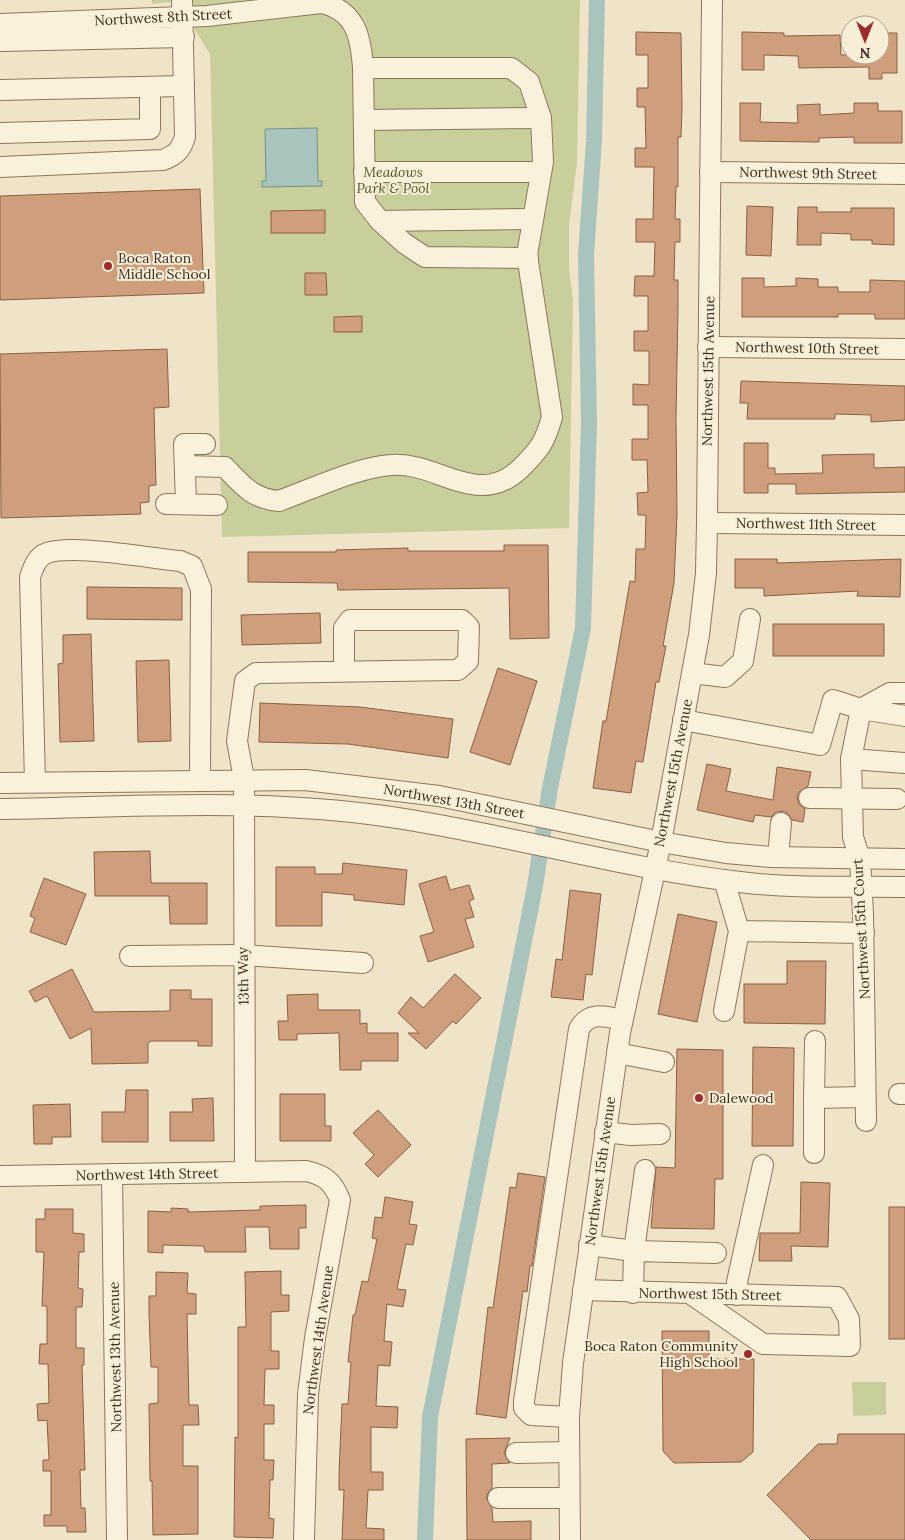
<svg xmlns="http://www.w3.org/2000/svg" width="905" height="1540" font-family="Lora,serif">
<rect width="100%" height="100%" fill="#f0e4c8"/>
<!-- green -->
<g fill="#c9cf9b">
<path d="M 152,0 L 580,0 L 577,163 L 569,224 L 569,268 L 573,300 L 569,528 L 222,537 L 210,54 L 195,30 L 193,0 L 152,4 Z"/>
<path d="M 852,1382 L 886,1382 L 886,1415 L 853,1416 Z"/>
</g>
<!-- water -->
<path fill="#a9c4bc" stroke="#6f938a" d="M 317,128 L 318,181 L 322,181 L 322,186 L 262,187 L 262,181 L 266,181 L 265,129 Z"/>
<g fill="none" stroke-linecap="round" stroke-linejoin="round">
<!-- canal -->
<path stroke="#a9c4bc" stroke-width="16" d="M 425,1540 L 430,1417 L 535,886 L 550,788 L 583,628 L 589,423 L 586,254 L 594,141 L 597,0"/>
</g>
<!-- building -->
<g fill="#cf9f7d" stroke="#8d5f41">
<path d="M 636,32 L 681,33 L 682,108 L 681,137 L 678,137 L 678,187 L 676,186 L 675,219 L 680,219 L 680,242 L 675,242 L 674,280 L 678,280 L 678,308 L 676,417 L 677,514 L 674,583 L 663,646 L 666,646 L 659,682 L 656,682 L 643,762 L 636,761 L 631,793 L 593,788 L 603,721 L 606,721 L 630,581 L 635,582 L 636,549 L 645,549 L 646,515 L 638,515 L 637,493 L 648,492 L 647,460 L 632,460 L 632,439 L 648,439 L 648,405 L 633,405 L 633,384 L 649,385 L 649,351 L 634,351 L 634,331 L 648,331 L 648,296 L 634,296 L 635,276 L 654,276 L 655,242 L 636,242 L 636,219 L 653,219 L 654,167 L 635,167 L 635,148 L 646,148 L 645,107 L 637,107 L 637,88 L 648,88 L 648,55 L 636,55 Z"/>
<path d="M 742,32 L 784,33 L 784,36 L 840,35 L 841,55 L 880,55 L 880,33 L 897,33 L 897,73 L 882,73 L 882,79 L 869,79 L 869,67 L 799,68 L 798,56 L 764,55 L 764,70 L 742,70 Z"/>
<path d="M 740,103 L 761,103 L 760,122 L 798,123 L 797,105 L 820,104 L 820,115 L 854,113 L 854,103 L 878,103 L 878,111 L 902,111 L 902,143 L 854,143 L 854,137 L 819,138 L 819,142 L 740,141 Z"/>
<path d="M 200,189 L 204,293 L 0,300 L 0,196 Z"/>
<path d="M 747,206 L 773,207 L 771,256 L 746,255 Z"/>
<path d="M 798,207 L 817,207 L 817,212 L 851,212 L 851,208 L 894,208 L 894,245 L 872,244 L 872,240 L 851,240 L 851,234 L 821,233 L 821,245 L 797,245 Z"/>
<path d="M 325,210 L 325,233 L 271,233 L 271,211 Z"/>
<path d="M 305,273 L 326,273 L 327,295 L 305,295 Z"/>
<path d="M 742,278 L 764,278 L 764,287 L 796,286 L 796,278 L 818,279 L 818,287 L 838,287 L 838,292 L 870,292 L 870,280 L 905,281 L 905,319 L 875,319 L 875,314 L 838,314 L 838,317 L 742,317 Z"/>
<path d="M 362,316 L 362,332 L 334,332 L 334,317 Z"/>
<path d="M 167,349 L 169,407 L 154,408 L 156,485 L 149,486 L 149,502 L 140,503 L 141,514 L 1,518 L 0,354 Z"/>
<path d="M 741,381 L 905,386 L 905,420 L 871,422 L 871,415 L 835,414 L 835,419 L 747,419 L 748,403 L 740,403 Z"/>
<path d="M 744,443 L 768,443 L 768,468 L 775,468 L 775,474 L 823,473 L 822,455 L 874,454 L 874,468 L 905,467 L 905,492 L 796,494 L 796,484 L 768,484 L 768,493 L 744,493 Z"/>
<path d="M 504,545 L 548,545 L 549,638 L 510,639 L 509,588 L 338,590 L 337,583 L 248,582 L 248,552 L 336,552 L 336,550 L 408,548 L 408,551 L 504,551 Z"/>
<path d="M 735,559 L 777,559 L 777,563 L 901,559 L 900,597 L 857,596 L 858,591 L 764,596 L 764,588 L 735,588 Z"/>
<path d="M 87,587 L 182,588 L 182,620 L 87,619 Z"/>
<path d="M 320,613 L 321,643 L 242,645 L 241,615 Z"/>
<rect x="773" y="624" width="111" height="32"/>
<path d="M 91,634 L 94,741 L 60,742 L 58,664 L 63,663 L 63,635 Z"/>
<path d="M 169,660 L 171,741 L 138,742 L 136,661 Z"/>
<path d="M 498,668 L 537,681 L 510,765 L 470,752 Z"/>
<path d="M 260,703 L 360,707 L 453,719 L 448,758 L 348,744 L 259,742 Z"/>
<path d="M 707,764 L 731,769 L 726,791 L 773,800 L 777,767 L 811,772 L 808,786 L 799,792 L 797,797 L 799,804 L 805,809 L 803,822 L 792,820 L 788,814 L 783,811 L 776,812 L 771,817 L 755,815 L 753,822 L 697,810 Z"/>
<path d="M 150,851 L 151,883 L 207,883 L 207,924 L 170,924 L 169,896 L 95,896 L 94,852 Z"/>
<path d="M 343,863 L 407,870 L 404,905 L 354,900 L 354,895 L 322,892 L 322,926 L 276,926 L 276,867 L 315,867 L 315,874 L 342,874 Z"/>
<path d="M 446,876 L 450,890 L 469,885 L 474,899 L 469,901 L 474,917 L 465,919 L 474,947 L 428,962 L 420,936 L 434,932 L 419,884 Z"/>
<path d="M 44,878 L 86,894 L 66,945 L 30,932 L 35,918 L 30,916 Z"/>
<path d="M 570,890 L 601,894 L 592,975 L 586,974 L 583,1000 L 551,997 L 556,959 L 562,960 Z"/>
<path d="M 678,914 L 717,922 L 697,1022 L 658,1014 Z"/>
<path d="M 787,961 L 826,961 L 825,1024 L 744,1023 L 744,984 L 787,984 Z"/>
<path d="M 72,969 L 94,1012 L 170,1011 L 170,990 L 191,990 L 191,999 L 212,999 L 212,1046 L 198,1046 L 198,1041 L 151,1041 L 148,1043 L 148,1063 L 92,1064 L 91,1028 L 70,1039 L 47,996 L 35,1002 L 29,991 Z"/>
<path d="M 455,974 L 481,998 L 456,1024 L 453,1021 L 426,1049 L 408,1033 L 419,1033 L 398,1013 L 411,997 L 423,1008 Z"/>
<path d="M 318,994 L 318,1010 L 360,1010 L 360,1024 L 367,1023 L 367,1033 L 398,1033 L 398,1061 L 361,1061 L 361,1070 L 340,1070 L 339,1033 L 297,1034 L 297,1040 L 279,1040 L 278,1021 L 288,1021 L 287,995 Z"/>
<path d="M 753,1047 L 794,1048 L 793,1146 L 752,1146 Z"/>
<path d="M 677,1049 L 723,1050 L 723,1179 L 715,1179 L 714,1229 L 651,1228 L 656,1167 L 675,1168 Z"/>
<path d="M 126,1090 L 148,1090 L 148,1142 L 102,1142 L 102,1112 L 125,1112 Z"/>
<path d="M 280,1094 L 325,1094 L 325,1126 L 331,1126 L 331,1141 L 280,1141 Z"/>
<path d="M 213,1098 L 214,1141 L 170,1141 L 170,1112 L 193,1112 L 192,1099 Z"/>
<path d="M 70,1104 L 71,1137 L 52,1137 L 52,1144 L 34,1144 L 33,1105 Z"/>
<path d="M 378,1110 L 411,1145 L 378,1177 L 365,1164 L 374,1155 L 353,1133 Z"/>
<path d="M 518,1173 L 545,1177 L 532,1266 L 530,1266 L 527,1292 L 523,1291 L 506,1418 L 476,1414 L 488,1307 L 493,1308 L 510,1187 L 516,1188 Z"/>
<path d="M 801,1182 L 830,1183 L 828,1247 L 791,1246 L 792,1261 L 759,1261 L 760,1233 L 800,1233 Z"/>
<path d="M 385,1197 L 413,1202 L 409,1224 L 417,1225 L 413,1245 L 406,1244 L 397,1289 L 406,1290 L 403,1307 L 387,1304 L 384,1341 L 392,1342 L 390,1366 L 378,1365 L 376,1406 L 398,1407 L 397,1428 L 371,1427 L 371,1472 L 383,1472 L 383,1490 L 368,1490 L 366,1528 L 384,1529 L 384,1540 L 342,1540 L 344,1490 L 339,1490 L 339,1473 L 342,1404 L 348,1404 L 351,1362 L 348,1362 L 353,1315 L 355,1315 L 362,1281 L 368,1282 L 377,1239 L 372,1238 L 375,1217 L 382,1218 Z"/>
<path d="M 306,1205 L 306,1228 L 299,1228 L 299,1249 L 270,1249 L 269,1227 L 245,1227 L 246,1252 L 205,1252 L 204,1246 L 163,1245 L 163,1253 L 148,1252 L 148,1211 L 171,1212 L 171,1208 L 188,1209 L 188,1212 L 260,1210 L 260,1206 Z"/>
<rect x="889" y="1207" width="16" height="132"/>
<path d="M 45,1209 L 73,1209 L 73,1233 L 84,1234 L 84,1252 L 79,1252 L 78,1288 L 83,1289 L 82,1307 L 76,1307 L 76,1348 L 84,1348 L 84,1365 L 82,1365 L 85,1470 L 80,1470 L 81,1508 L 85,1508 L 86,1532 L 67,1532 L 67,1526 L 44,1526 L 44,1515 L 51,1515 L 51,1471 L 43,1471 L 43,1460 L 49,1460 L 47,1420 L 38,1421 L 37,1404 L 49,1403 L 48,1364 L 39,1364 L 40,1344 L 47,1344 L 47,1306 L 42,1306 L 44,1252 L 36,1252 L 36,1219 L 45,1219 Z"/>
<path d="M 281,1271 L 281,1295 L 289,1295 L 289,1311 L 271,1312 L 271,1351 L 279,1351 L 279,1369 L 265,1369 L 264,1405 L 274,1405 L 274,1424 L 264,1424 L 264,1460 L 274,1460 L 273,1480 L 270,1480 L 269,1518 L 274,1519 L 273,1538 L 234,1537 L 235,1437 L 238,1438 L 238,1327 L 246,1327 L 245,1272 Z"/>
<path d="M 156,1272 L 188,1273 L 187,1293 L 196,1294 L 196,1314 L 187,1314 L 189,1405 L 198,1405 L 199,1425 L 183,1425 L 183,1466 L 198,1466 L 198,1534 L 153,1535 L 152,1481 L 150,1481 L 149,1404 L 158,1403 L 158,1367 L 151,1367 L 149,1313 L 149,1296 L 156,1296 Z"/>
<path d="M 662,1331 L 709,1331 L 709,1359 L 754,1359 L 753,1452 L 741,1462 L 674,1463 L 663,1451 Z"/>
<path d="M 838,1434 L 905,1434 L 905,1540 L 811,1540 L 767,1495 L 818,1444 L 837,1444 Z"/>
<path d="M 510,1438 L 504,1453 L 510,1463 L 492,1464 L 492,1488 L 488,1493 L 486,1498 L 492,1508 L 493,1522 L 531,1521 L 531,1540 L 467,1540 L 466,1439 Z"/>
</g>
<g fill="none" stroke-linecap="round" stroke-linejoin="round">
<defs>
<g id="minor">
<path d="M 0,24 L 207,16 L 321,3 C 356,10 361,38 363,68 L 511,68 L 529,82 L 541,118 L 543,162 L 527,255 L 552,417 C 545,442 540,449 521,468 C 478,510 438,461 391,465 C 358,467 312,489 279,501 C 253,499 242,485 225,467 L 185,466"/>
<path d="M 0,41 L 184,37"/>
<path d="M 363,68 L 365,202 L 380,221 L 404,243 L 425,257 L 528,258"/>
<path d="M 0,90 L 184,86"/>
<path d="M 364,120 L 541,118"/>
<path d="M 0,133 L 150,129 L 150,87"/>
<path d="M 0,167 L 163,160 C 176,155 181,150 185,137 L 182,0"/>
<path d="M 364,172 L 541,172"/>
<path d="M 710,172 L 905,174"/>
<path d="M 380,221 L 533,219"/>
<path d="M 708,347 L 905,349"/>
<path d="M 166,504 L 217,505"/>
<path d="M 186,504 L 184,444 L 205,444"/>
<path d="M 707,523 L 905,525"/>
<path d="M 692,673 L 725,677 L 743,661 L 750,619"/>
<path d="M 683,720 L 820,745 L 833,700 L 861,709 L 890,693 L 905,693"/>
<path d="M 851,759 L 905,763"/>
<path d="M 35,782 L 30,577 C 33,568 37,556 47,553 C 72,544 149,558 180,561 L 192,566 L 201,589 L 200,780"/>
<path d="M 0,783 L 305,780 L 439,796 L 661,842 L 726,853 L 771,857 L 905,859"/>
<path d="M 809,798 L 897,799"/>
<path d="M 0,809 C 127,807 258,798 384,816 C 504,833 620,868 740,882 C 794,889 850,886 905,887"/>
<path d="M 778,857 L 781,823"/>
<path d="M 724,880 L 739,931 L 724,1011"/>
<path d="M 739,931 L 864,933"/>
<path d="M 130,956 L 243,955 L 363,963"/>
<path d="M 815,1041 L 814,1098 L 865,1097"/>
<path d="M 617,1053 L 664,1062"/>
<path d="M 899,1094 L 905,1094"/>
<path d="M 866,1121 L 863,913 L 860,859 L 853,837 L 851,759 L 861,709 L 905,716"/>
<path d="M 605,1132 L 631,1135 L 660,1134"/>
<path d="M 814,1153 L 814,1098"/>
<path d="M 245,1172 L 244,779 L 237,741 L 245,681 L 256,673 L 458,670 L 468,661 L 469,627 L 462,620 L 350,620 L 344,628 L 344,671"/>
<path d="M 112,1174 L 117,1540"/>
<path d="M 0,1176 L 306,1171 C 325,1175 333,1182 340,1200 L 315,1338 L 308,1394 L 304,1540"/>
<path d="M 589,1245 L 634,1251 L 645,1170"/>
<path d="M 583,1290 L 837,1297 L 849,1319 L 850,1346 L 763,1344 L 691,1294"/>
<path d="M 633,1293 L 634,1251 L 716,1253"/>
<path d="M 737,1295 L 737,1282 L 763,1165"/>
<path d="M 569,1417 L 531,1415 L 524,1408 L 524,1401 L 579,1029 C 589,1011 605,1016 622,1020"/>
<path d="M 516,1453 L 569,1452"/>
<path d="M 498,1498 L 569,1498"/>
<path d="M 570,1540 L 569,1417 L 573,1363 L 620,1033 L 661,842 L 699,635 L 706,573 L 707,523 L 712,0"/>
</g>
</defs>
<!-- minor casing -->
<use href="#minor" stroke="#8d765c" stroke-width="22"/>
<!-- minor -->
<use href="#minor" stroke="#faf1dc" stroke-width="20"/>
</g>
<!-- markers -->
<g fill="#9e2a2b" stroke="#f7eed8" stroke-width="2">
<circle cx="108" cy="266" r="5"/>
<circle cx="699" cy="1098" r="5"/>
<circle cx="748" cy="1354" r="5"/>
</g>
<g text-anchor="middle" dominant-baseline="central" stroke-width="4" stroke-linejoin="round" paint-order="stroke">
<!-- street labels -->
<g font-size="14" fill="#3d2e20" stroke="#f7eed8">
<text transform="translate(163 17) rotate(-3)">Northwest 8th Street</text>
<text transform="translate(808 173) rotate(1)">Northwest 9th Street</text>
<text transform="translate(807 348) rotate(1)">Northwest 10th Street</text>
<text transform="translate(708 371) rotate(-89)">Northwest 15th Avenue</text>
<text transform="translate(806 524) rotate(1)">Northwest 11th Street</text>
<text transform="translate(673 773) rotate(-79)">Northwest 15th Avenue</text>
<text transform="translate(454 801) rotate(10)">Northwest 13th Street</text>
<text transform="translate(861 929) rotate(-93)">Northwest 15th Court</text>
<text transform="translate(243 976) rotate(-91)">13th Way</text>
<text transform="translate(600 1171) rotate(-82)">Northwest 15th Avenue</text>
<text transform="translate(147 1174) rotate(-1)">Northwest 14th Street</text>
<text transform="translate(710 1294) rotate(1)">Northwest 15th Street</text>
<text transform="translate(318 1340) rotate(-82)">Northwest 14th Avenue</text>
<text transform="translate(115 1357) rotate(-91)">Northwest 13th Avenue</text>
</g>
<!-- park labels -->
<g font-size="14" font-style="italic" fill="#4d5a26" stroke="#f7eed8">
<text x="393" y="172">Meadows<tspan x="393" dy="16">Park &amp; Pool</tspan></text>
</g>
<!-- poi labels -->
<g font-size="14" fill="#3d2e20" stroke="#f7eed8" text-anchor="start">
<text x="118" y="258">Boca Raton<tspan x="118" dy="16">Middle School</tspan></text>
<text x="709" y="1098">Dalewood</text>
<text x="738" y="1346" text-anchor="end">Boca Raton Community<tspan x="738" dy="16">High School</tspan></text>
</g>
</g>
<!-- north arrow -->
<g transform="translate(865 40) rotate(180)"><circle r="24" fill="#f7eed8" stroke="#ada18e"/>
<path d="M0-4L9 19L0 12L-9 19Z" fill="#9e2a2b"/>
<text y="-8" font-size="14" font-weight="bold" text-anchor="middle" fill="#3d2e20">N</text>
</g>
</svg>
